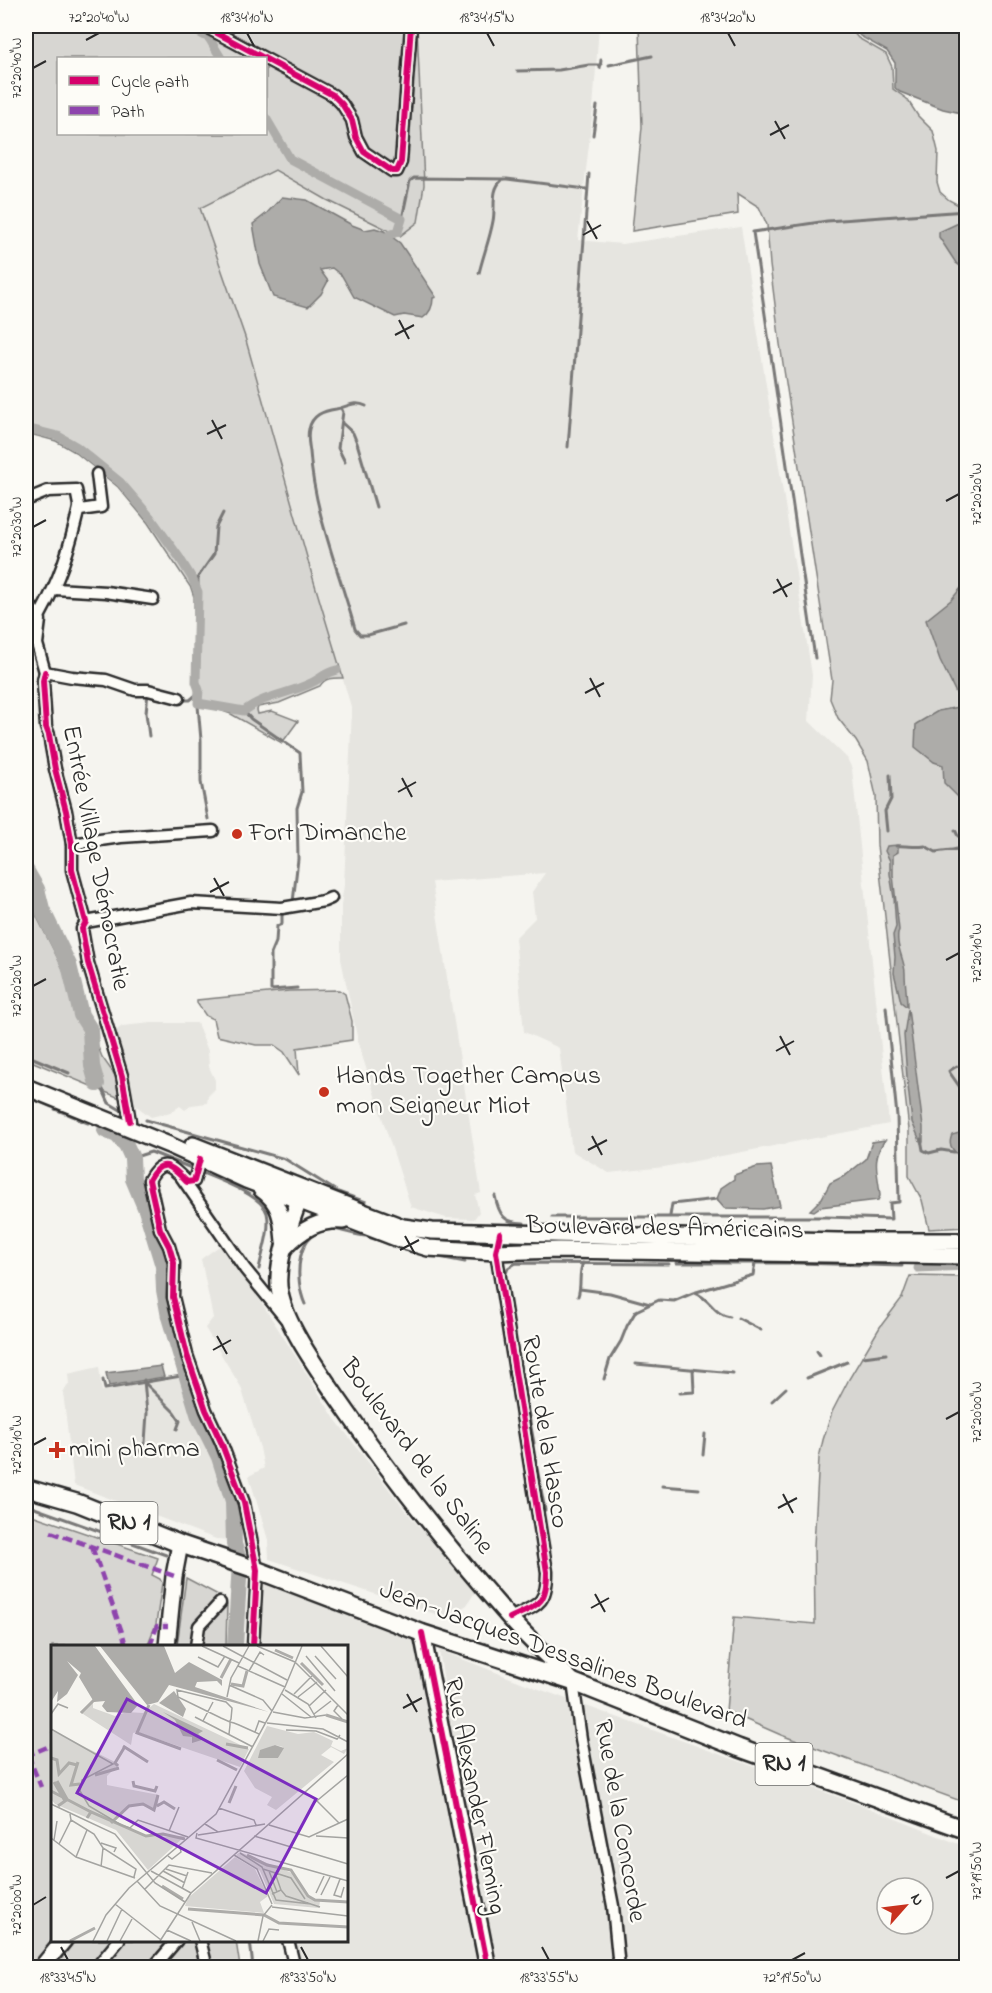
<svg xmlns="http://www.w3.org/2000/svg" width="992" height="1993" font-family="'Indie Flower',sans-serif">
<rect width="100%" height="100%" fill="#f5f4ef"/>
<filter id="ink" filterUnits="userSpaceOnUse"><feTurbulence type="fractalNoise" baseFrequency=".0167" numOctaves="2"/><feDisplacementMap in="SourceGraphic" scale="12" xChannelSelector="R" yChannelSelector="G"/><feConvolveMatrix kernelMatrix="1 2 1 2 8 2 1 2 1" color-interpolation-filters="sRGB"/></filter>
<g filter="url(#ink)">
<!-- built -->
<g fill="#e6e5e0" fill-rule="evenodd">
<path d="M 417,26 L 599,26 L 593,109 L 578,240 L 622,244 L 741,227 L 812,675 L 809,721 L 847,758 L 852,769 L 889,1124 L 664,1167 L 609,1173 L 572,1151 L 559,1048 L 524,1032 L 515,938 L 535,918 L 532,892 L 545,873 L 432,882 L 481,1193 L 475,1195 L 479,1212 L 474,1219 L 446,1218 L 411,1207 L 359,1046 L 341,959 L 341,905 L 344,885 L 352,710 L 312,575 L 245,337 L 200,208 L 275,170 L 424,185 Z"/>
<path d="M 151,1023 L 197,1023 L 208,1051 L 209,1067 L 215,1080 L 215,1089 L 208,1096 L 207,1103 L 192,1105 L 185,1110 L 180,1106 L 171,1112 L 151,1117 L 131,1102 L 112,1034 L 122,1026 Z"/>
<path d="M 225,1242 L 236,1262 L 335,1419 L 405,1510 L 475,1592 L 467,1605 L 447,1618 L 269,1559 L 268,1540 L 249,1476 L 264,1468 L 260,1448 L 241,1387 L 205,1328 L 213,1318 L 201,1259 Z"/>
<path d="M 99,1367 L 102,1391 L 185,1376 L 199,1417 L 219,1457 L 227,1480 L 232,1504 L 230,1540 L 216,1539 L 74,1485 L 63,1392 L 69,1384 L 68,1374 Z"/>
<path d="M 265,1578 L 424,1639 L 487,1967 L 303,1967 L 295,1941 L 346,1940 L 346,1646 L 259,1646 L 258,1635 Z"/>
<path d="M 439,1650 L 539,1689 L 866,1807 L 966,1847 L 966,1967 L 492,1967 L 475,1882 ZM 887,1888 L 923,1888 L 923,1924 L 887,1924 Z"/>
</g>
<!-- green -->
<g fill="#d7d6d2" stroke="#81807e" stroke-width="1.5" fill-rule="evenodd">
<path d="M 26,26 L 417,26 L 424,185 L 418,222 L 400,236 L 327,200 L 275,170 L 200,208 L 245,337 L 312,575 L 343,678 C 335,678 325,677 320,686 L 279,703 L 258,707 L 257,710 L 258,714 L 272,711 L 298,721 L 282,743 L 231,714 L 208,706 L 197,698 L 194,683 L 194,597 L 191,588 L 148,523 L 118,487 L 75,452 L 56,441 L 26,433 ZM 58,58 L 266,58 L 266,134 L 58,134 Z"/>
<path d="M 639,26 L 848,26 L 858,38 L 886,54 L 892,67 L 893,89 L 907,99 L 918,116 L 933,131 L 938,151 L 937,182 L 940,192 L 949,200 L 966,209 L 966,1227 L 929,1229 L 922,1200 L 909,1176 L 909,1130 L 877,845 L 876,796 L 868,761 L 856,741 L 838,718 L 830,699 L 832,680 L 780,344 L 770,265 L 767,225 L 759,207 L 737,193 L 738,214 L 632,231 L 642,127 Z"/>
<path d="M 26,895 L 84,1011 L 102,1057 L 117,1078 L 122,1099 L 26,1059 Z"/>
<path d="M 339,990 L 345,994 L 352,1021 L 352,1040 L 297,1048 L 299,1075 L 284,1052 L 274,1045 L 256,1045 L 217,1036 L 213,1019 L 206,1016 L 197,1003 L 197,1000 L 289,991 Z"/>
<path d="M 910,1276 L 966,1277 L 966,1803 L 781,1735 L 726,1711 L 734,1617 L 815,1624 L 814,1545 L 819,1458 L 823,1440 L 832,1412 L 849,1379 L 880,1327 L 902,1298 Z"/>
<path d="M 26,1513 L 158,1558 L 152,1575 L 160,1579 L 162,1583 L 156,1624 L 147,1646 L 52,1646 L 54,1941 L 31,1967 L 26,1968 Z"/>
<path d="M 186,1578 L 224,1598 L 227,1605 L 226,1646 L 177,1646 Z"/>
<path d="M 76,1940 L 236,1941 L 240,1967 L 54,1968 Z"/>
</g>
<!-- water -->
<g fill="#adaca9" stroke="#797877" stroke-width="1.5">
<path d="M 851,26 L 966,26 L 966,114 L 943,109 L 900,92 L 895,88 L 895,63 L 887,51 L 860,36 Z"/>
<path d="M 282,197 L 307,200 L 352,225 L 365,230 L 375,228 L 384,231 L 400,243 L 436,297 L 433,298 C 433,307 430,313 423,318 L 404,315 L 395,317 L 354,297 L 342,276 L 332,268 L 320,270 L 328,281 L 321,294 L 308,307 L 273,297 L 260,264 L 253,224 L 267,213 Z"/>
<path d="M 965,220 L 966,223 L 966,270 L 956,263 L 939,237 L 939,232 Z"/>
<path d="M 966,582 L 966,694 L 958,697 L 940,660 L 926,620 L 951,600 Z"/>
<path d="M 966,699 L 966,802 L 960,799 L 944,783 L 943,765 L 934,762 L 915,747 L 916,724 L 938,711 L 959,707 Z"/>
<path d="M 898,845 L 898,852 L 893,855 L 893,875 L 899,930 C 894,944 905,960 905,973 C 905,984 907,996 907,1007 L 901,1002 L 894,973 L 895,957 L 893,935 L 896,927 L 894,898 L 890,874 L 890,861 L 885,851 L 887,846 Z"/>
<path d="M 908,1009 L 923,1127 L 923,1142 L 921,1143 L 912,1122 L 907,1077 L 904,1035 Z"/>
<path d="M 966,1131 L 966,1156 L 958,1155 C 951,1148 948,1144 952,1135 Z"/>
<path d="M 885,1140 C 870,1160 879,1174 880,1196 L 878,1200 L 820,1207 L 814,1211 L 810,1210 L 822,1198 L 830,1183 L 846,1175 L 866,1159 L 872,1142 Z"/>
<path d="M 771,1166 L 780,1206 L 763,1209 L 725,1208 L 717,1199 L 721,1188 L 734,1179 L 734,1175 L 757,1167 Z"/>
<path d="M 161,1366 L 164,1377 L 109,1386 L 106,1373 Z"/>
</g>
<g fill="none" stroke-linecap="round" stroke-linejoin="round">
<!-- stream -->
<g stroke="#797877" stroke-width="3">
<path d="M 609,65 L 652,56"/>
<path d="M 600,68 L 601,60"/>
<path d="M 517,71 L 559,70 L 589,65 L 601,65"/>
<path d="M 593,135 L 597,106"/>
<path d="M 402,219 L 410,181 L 414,178 L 507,179 L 586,189"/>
<path d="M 479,273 C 483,256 490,238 493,221 C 496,208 490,190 502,180"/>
<path d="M 366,406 C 355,400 347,407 336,409 C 323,411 312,415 309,429 C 307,436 309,445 310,452 C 314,512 339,571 355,629 L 360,635 L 368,635 L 404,625"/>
<path d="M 341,408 L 343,412 L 338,448 L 345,462"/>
<path d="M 342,423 L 353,433 L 357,443 L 376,507"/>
<path d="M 568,447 L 589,174"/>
<path d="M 198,592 L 198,577 L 214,554 L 216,527 L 223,513"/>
<path d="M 815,658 L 753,232 L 827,221 L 966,211"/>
<path d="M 148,692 L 146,713 L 149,736"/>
<path d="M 180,700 L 190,700 L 197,694 L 201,740 L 201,782 L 208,819"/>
<path d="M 244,711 L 251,719 L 300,753 L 302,792 L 297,808 L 298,859 L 293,902"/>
<path d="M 887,831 L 885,811 L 891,799 L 890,775"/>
<path d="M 896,846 C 908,845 913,848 925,846 L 936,852 C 946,850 955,851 965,847 L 962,837 L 958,836 L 955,830"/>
<path d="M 282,911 L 282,924 L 277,926 L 276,942 L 271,954 L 271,990 L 297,988"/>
<path d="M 26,1055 L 69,1073"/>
<path d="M 92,1066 L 109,1103 L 124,1112"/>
<path d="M 957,1066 L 949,1071 L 950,1073 L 966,1096"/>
<path d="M 26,1096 L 52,1107"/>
<path d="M 55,1109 L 65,1113"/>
<path d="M 68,1114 L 75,1117"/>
<path d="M 78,1119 L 88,1123"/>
<path d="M 146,1120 L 285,1159 L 338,1192 L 366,1202"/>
<path d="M 965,1131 L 963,1121 L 966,1110"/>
<path d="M 921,1139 L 923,1150 L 929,1153 L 941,1150 L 954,1152"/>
<path d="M 132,1158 L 151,1152 L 194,1169"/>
<path d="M 200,1172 C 217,1179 262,1195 267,1213 C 271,1230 262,1252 259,1269"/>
<path d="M 495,1196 C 499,1215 504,1223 524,1223"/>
<path d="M 670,1216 L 672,1204 L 717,1199"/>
<path d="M 552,1217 L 826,1217 L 891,1219 L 890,1203 L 899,1202 L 897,1116 L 886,1007"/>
<path d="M 368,1237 L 391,1244"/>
<path d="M 429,1255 L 465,1262"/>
<path d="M 677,1263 L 797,1263 L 902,1266"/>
<path d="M 505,1276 L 508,1268 L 516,1263 L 669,1264"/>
<path d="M 580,1289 L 610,1293 L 650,1304"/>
<path d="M 695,1293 C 710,1298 714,1315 730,1317"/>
<path d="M 578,1296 C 582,1285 578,1273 583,1263"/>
<path d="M 305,1304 C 294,1280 295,1228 332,1229 C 344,1230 358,1237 368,1236"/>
<path d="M 738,1318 L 761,1330"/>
<path d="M 817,1351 L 820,1355"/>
<path d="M 863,1357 L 886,1354"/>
<path d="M 636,1364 L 733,1373"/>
<path d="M 521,1374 L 534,1443"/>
<path d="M 807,1378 L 847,1362"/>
<path d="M 604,1379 L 610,1359 L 621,1341 L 627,1326 L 636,1311 L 659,1300 L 674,1301 L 693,1293 L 753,1275 L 755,1263"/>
<path d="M 103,1380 L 105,1389 L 181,1376 L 186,1372"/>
<path d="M 146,1384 L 174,1412 L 180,1421 L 177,1429"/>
<path d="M 680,1393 L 694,1392 L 693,1369"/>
<path d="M 772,1401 L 786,1388"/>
<path d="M 138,1454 L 145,1442 L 147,1413 L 144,1380"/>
<path d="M 703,1455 L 705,1434"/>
<path d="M 535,1458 L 545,1510"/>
<path d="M 662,1486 L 699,1489"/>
<path d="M 26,1505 L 166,1555"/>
<path d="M 250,1940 L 253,1968"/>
</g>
<!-- canal -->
<g stroke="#adaca9" stroke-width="9">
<path d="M 187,26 L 209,38 L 221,58"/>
<path d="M 266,118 L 290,159 L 402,219 L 398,232 L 389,235"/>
<path d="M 26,428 L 58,436 L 77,447 L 120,482 L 151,518 L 179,557 L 192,578 L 198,592 L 196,682 L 199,690 L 198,703 L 244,711 C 264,695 289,694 311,683 C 322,678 324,673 337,670"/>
<path d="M 918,1268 L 966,1266"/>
</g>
<!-- river -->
<g stroke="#adaca9" stroke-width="16">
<path d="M 26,870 L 37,889 L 42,909 L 69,965 L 81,1015 L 90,1029 L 92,1066 L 97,1084"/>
<path d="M 105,1130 L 117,1135 L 123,1142"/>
<path d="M 122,1136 L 132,1158 L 133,1179 L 146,1210 L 163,1266 L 164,1290 L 169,1317 L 199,1417 L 219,1457 L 233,1501 L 234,1544 L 240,1563 L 235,1646"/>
</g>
<defs>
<g id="street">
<path d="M 204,26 L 333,95 L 342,104 L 352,120 L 356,137 L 364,152 L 392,171 L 397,171 L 401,162 L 411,26"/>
<path d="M 26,500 L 48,491 L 76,490 L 80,510"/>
<path d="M 55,589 L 106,592 L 153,599"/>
<path d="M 26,605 L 32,608 L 40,620 L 37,644 L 45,672"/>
<path d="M 39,617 C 60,579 69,550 79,508 L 80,510 L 101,507 L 97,474"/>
<path d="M 45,672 L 43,681 L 46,727 L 49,735 L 55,769 L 66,811 L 72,844 L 72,870 L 86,922 L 82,929 L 88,963 L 122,1076 L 130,1121"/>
<path d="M 45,672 L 72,677 L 106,680 L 135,690 L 148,690 L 179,698"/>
<path d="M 72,844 L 121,837 L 213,831"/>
<path d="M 86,922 L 191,903 L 282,908 L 324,901 L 331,898"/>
<path d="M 200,1159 L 194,1181 L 187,1182 C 171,1166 162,1156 149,1180 L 160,1229 L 169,1246 L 174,1263 L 173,1297 L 187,1355 L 206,1410 L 221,1442 L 244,1503 L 257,1570 L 253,1646"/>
<path d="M 182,1178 L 245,1269 L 285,1318"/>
<path d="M 500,1233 L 496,1252 L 547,1572 C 547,1605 537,1605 510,1618"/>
<path d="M 196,1646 L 199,1626 L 220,1603"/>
<path d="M 573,1682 L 581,1739 L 613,1906 L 619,1968"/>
<path d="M 200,1940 L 207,1968"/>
<path d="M 288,1940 L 295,1968"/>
<path d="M 96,1968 L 119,1940"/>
<path d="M 153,1968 L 177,1940"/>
</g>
<g id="secondary">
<path d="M 26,1087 L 169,1145 L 246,1180 L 401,1240 L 428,1248 L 496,1252 L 559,1250 L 966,1256"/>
<path d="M 193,1145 L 366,1213 L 403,1227 L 432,1231 L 838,1241 L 966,1241"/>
<path d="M 261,1189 C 280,1202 282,1218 284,1241"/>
<path d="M 302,1193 C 292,1218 274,1267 280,1293 C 286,1325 317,1368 336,1396 C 389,1473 447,1547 509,1617 C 529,1640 552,1660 573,1682"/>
<path d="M 285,1247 C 301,1230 319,1219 343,1221"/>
<path d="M 422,1633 L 488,1968"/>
<path d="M 167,1646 L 174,1576 L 180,1544"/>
<path d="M 41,1968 L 64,1940"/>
</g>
<path id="primary" d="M 26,1488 L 78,1503 L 180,1544 L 257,1570 L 422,1633 L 573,1682 L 739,1748 L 966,1830"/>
</defs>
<!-- street casing -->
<use href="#street" stroke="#2b2b2b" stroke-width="15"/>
<!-- secondary casing -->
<use href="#secondary" stroke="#2b2b2b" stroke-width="20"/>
<!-- primary casing -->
<use href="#primary" stroke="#2b2b2b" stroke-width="21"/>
<!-- street -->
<use href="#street" stroke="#fdfcf7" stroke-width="10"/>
<!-- secondary -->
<use href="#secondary" stroke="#fdfcf7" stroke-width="15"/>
<!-- primary -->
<use href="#primary" stroke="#fdfcf7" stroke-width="16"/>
<!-- quiet -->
<g stroke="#8e44ad" stroke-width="4.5" stroke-dasharray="9 4.5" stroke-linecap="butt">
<path d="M 51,1532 L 174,1576"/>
<path d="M 92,1547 L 123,1635 L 126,1646"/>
<path d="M 150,1646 L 157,1626 L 168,1626"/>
<path d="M 28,1755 L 41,1787"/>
<path d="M 26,1756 L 52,1745"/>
</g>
<defs>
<g id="cycleway">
<path d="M 204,26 L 333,95 L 342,104 L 352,120 L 356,137 L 364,152 L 392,171 L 397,171 L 401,162 L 411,26"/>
<path d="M 45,672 L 43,681 L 46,727 L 49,735 L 55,769 L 66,811 L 72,844 L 72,870 L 86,922 L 82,929 L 88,963 L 122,1076 L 130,1121"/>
<path d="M 200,1159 L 194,1181 L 187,1182 C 171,1166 162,1156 149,1180 L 160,1229 L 169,1246 L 174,1263 L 173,1297 L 187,1355 L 206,1410 L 221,1442 L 244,1503 L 257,1570 L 253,1646"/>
<path d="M 500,1233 L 496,1252 L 547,1572 C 547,1605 537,1605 510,1618"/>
<path d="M 422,1633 L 488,1968"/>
</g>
</defs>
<!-- cycleway casing -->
<use href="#cycleway" stroke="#fdfcf7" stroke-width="10"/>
<!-- cycleway -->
<use href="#cycleway" stroke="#d6006c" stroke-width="6"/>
</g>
</g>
<!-- ticks -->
<path fill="none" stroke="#2b2b2b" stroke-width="2" d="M 247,33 L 254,46M 487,33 L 494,46M 728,33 L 735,46M 86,40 L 99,33M 33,68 L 46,61M 775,121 L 785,139M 770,135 L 789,125M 587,221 L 597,239M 583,235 L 601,225M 399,320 L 409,339M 395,335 L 414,325M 212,420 L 222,439M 207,434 L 226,425M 946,501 L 959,494M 33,527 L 46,520M 777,579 L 787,597M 773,593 L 792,583M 590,678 L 600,697M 585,693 L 604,683M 402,778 L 412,797M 398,792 L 416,782M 214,878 L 224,896M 210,892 L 229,882M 946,960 L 959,953M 33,986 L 46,979M 780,1036 L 790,1055M 776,1051 L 794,1041M 592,1136 L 602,1155M 588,1150 L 607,1140M 405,1236 L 415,1254M 400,1250 L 419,1240M 217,1336 L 227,1354M 213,1350 L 231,1340M 946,1419 L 959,1412M 33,1445 L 46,1438M 783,1494 L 793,1513M 778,1508 L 797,1498M 595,1594 L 605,1612M 591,1608 L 609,1598M 407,1694 L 417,1712M 403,1708 L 422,1698M 946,1878 L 959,1871M 33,1905 L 46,1897M 61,1947 L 68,1960M 301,1947 L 308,1960M 542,1947 L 549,1960M 792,1960 L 805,1953"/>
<!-- markers -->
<g fill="#c8321e" stroke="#fdfcf7" stroke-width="2">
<circle cx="237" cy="834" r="6"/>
<circle cx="324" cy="1092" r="6"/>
<path d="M54 1441h6v6h6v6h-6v6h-6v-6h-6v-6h6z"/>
</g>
<g text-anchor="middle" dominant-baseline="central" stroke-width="4.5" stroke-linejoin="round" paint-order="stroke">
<!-- shield labels -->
<g fill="#fdfcf7" stroke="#6a6a68" stroke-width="1.5">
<rect x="100.5" y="1502" width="57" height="42" rx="4.5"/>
<rect x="755.5" y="1743" width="57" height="42" rx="4.5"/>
</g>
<g font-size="24" font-weight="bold" fill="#2b2b2b">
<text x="129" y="1523">RN 1</text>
<text x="784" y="1764">RN 1</text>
</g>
<!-- poi labels -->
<g font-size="26" fill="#2b2b2b" stroke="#fdfcf7" text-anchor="start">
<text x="249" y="834">Fort Dimanche</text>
<text x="336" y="1077">Hands Together Campus<tspan x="336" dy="30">mon Seigneur Miot</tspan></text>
<text x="69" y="1450">mini pharma</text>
</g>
<!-- street labels -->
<g font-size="26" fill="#2b2b2b" stroke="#fdfcf7">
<text transform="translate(95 858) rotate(79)">Entrée Village Démocratie</text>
<text transform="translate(665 1229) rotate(1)">Boulevard des Américains</text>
<text transform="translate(544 1432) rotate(81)">Route de la Hasco</text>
<text transform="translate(416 1457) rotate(53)">Boulevard de la Saline</text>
<text transform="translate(563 1656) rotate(20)">Jean-Jacques Dessalines Boulevard</text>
<text transform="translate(474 1796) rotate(79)">Rue Alexander Fleming</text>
<text transform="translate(619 1821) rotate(80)">Rue de la Concorde</text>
</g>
</g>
<!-- overview -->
<g transform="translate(51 1645)">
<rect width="297" height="297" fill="#f5f4ef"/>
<path d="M 42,55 L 42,63 L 64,71 L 76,67 L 92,68 L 103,59 L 198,104 L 189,122 L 86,87 L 82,88 L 80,100 L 29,67 ZM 216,81 L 247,89 L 263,87 L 282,96 L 280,101 L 290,106 L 297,103 L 293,109 L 280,102 L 270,110 L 283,117 L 225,165 L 216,160 L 221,152 L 204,143 L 193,126 ZM 224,100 L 232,102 L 227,113 L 208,113 L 209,106 ZM 2,86 L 68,119 L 56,131 L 56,140 L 108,150 L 107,158 L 111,159 L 103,164 L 92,160 L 78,161 L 62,175 L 96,192 L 134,191 L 97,225 L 65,185 L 4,159 L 0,154 ZM 189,207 L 241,228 L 257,252 L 269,256 L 268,263 L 223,259 L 209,226 L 185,210 ZM 184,212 L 204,224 L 217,251 L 209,257 L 213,268 L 134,261 L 137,253 Z" fill="#d7d6d2" fill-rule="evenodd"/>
<path d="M 0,1 L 44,1 L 87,60 L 80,68 L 56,67 L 51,61 L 54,56 L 43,57 L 28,32 L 30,28 L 16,16 L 27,30 L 16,49 L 6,57 L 7,46 L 0,57 ZM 49,1 L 113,1 L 124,28 L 138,17 L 171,35 L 171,41 L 166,36 L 146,37 L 144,42 L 218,67 L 118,40 L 107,57 L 96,60 ZM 123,46 L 135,64 L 132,72 L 108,58 ZM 112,67 L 152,86 L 147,89 L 154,94 L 141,98 L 141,92 L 132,91 L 124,75 ZM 224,100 L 233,103 L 227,113 L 207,113 L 209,105 Z" fill="#adaca9"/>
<path fill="none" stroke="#adaca9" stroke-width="3" d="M 224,5 L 242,13M 250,18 L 272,40M 170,33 L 180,14M 180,39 L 192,41 L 196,26M 98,60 L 86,88 L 130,104M 30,68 L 44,54M 275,70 L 297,77M 175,99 L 197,103M 72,101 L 97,117M 0,113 L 6,115 L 8,129 L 18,118 L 26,120M 166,115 L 186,125M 27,117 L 20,140 L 29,139M 67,121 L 64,118 L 73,103M 44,130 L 68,123M 6,136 L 17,156M 82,136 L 83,141 L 104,146 L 106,141M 3,137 L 14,156 L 7,161M 0,146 L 40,167M 178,158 L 185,141M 106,161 L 113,157 L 124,164M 36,173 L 40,167 L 95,191 L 112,189 L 134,194M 60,178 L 78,161 L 92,159 L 103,165 L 107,150M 196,210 L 216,220 L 240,225 L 257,251 L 264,255 L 297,257M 111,241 L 132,254M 137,264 L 213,270 L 228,278 L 297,282M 19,296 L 44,283"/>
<path fill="none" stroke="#a4a4a1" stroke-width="1.5" d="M 151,1 L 188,18M 172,1 L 236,35M 206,1 L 244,17M 270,1 L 297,32M 255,11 L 284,46M 264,11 L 285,34M 147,12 L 167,22 L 174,11M 244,17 L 297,70M 187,21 L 234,42M 198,26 L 209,7 L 213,10M 178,40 L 212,55 L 221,66M 234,45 L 257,59 L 265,73M 231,49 L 260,72M 243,49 L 261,31M 176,52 L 180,33 L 198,1M 247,52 L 266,37M 287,60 L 283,66 L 291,74M 258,61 L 275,45M 222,67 L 254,73 L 275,70M 0,69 L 7,59 L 17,63M 263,69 L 280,56M 144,72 L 202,102M 152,76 L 162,57M 216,78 L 272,84 L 297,97M 0,84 L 62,119 L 31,135 L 29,146 L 38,161 L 70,180 L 79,183 L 87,175 L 137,192M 235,85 L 265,86 L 286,94 L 289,90M 204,87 L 208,76 L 214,78M 178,89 L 179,80 L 179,76 L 180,74 L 181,63 L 175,57 L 126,45 L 127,52 L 170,73 L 179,77 L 183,78 L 188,80 L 208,89M 265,155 L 288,178M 0,159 L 64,189 L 104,238 L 134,257M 262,159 L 297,130M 168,163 L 203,175 L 205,180M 19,169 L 20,175 L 43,189 L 52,203 L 85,224 L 83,232M 154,179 L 167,187 L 214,179M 218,180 L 258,192 L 297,174M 118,186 L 128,162M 146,188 L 145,193 L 297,236M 147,190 L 167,187M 203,191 L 297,219M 265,191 L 297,193M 0,193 L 25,212 L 84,233M 3,195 L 6,176M 50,198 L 65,203 L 63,207M 8,199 L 20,175M 189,208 L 211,222 L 225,255 L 260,259M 183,210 L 206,224 L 221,259M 117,211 L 121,214 L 130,207 L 129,202M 25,212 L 36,185M 50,222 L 52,203M 115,224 L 136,231M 212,224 L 240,233 L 254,254M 100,226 L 140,248M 112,226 L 134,238M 218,226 L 226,247M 224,228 L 230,245M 289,234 L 283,250 L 290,252 L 293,242M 86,236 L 109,261 L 185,296M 94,244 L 118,220 L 161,228M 131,244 L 137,227M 265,248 L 273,231M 221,249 L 230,245 L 235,251 L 269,262M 270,250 L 279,232M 64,259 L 110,295M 221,262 L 297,271M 141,277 L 149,296M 116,285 L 140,296M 42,296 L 55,270 L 78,243 L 165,169 L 234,42 L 251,1M 56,296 L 71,264M 69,296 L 81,274M 109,296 L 140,248 L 297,109M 207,296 L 212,271 L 221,260M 212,296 L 218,284 L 228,285"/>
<path fill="#7b2cbf" fill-opacity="0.15" stroke="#7b2cbf" stroke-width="3" d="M 76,54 L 265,154 L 215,248 L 26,148 Z"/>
<rect width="297" height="297" fill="none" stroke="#2b2b2b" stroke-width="3"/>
</g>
<!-- margin -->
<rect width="992" height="1993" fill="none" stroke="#fdfcf7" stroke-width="66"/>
<!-- legend -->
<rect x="57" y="57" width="210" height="78" fill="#fdfcf7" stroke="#a9a8a5" stroke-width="1.5"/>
<rect x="69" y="76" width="30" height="9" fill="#d6006c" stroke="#a9a8a5" stroke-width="1.5"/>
<text x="111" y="87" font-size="18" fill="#2b2b2b">Cycle path</text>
<rect x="69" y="106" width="30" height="9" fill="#8e44ad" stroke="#a9a8a5" stroke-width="1.5"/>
<text x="111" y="117" font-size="18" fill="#2b2b2b">Path</text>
<!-- north arrow -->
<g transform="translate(905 1906) rotate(62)"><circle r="28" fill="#fdfcf7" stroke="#a9a8a5" stroke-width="1.5"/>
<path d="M0-4.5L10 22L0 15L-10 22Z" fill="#c8321e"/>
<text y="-9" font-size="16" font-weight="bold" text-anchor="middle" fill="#2b2b2b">N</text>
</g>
<rect x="33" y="33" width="926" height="1927" fill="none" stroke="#2b2b2b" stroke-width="2"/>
<g font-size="15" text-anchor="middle" fill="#2b2b2b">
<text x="99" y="22">72°20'40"W</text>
<text x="247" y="22">18°34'10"N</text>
<text x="487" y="22">18°34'15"N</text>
<text x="728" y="22">18°34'20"N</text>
<text transform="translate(16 68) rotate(-90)" y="5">72°20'40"W</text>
<text transform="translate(976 494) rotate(-90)" y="5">72°20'20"W</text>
<text transform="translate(16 527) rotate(-90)" y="5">72°20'30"W</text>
<text transform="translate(976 953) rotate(-90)" y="5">72°20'10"W</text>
<text transform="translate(16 986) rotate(-90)" y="5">72°20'20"W</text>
<text transform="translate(976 1412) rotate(-90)" y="5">72°20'00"W</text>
<text transform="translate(16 1445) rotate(-90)" y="5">72°20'10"W</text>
<text transform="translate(976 1871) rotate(-90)" y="5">72°19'50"W</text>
<text transform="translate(16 1905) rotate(-90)" y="5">72°20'00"W</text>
<text x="68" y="1982">18°33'45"N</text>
<text x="308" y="1982">18°33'50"N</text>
<text x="549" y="1982">18°33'55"N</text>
<text x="792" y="1982">72°19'50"W</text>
</g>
</svg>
